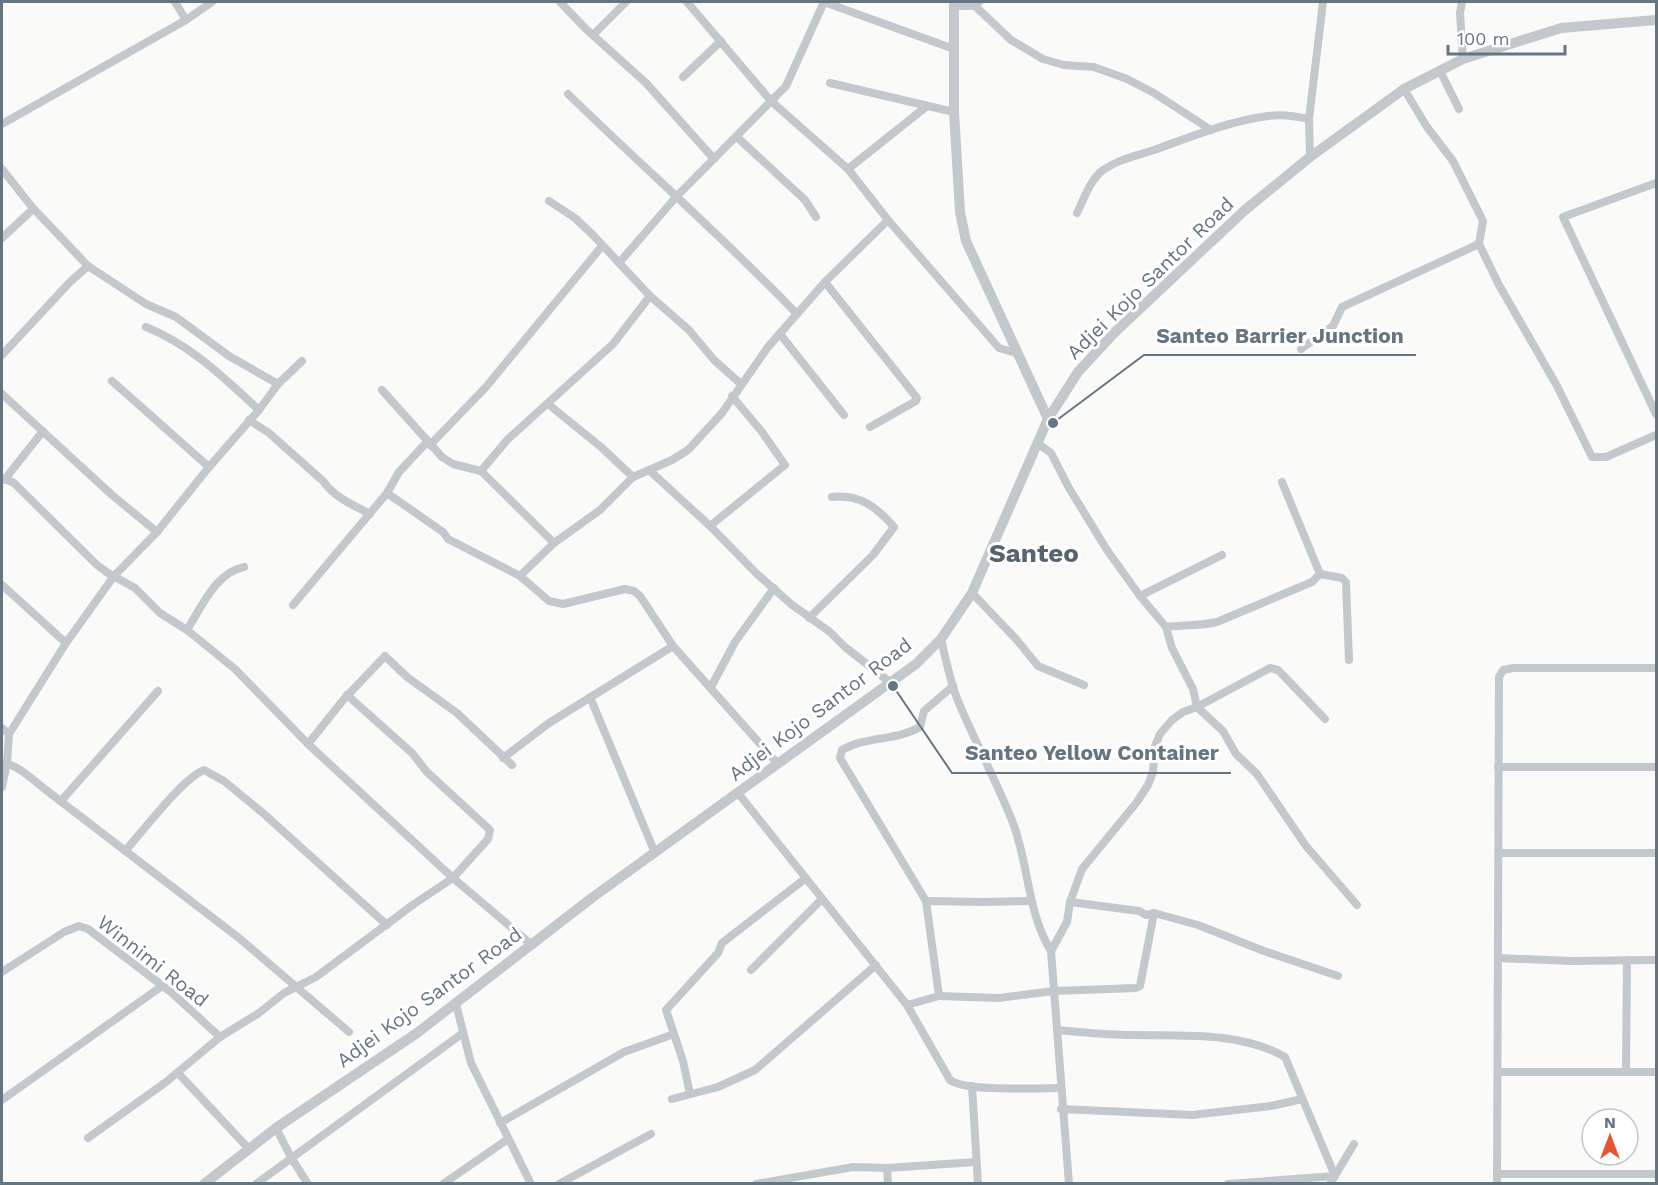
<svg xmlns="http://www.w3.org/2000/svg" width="1658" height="1185" font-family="'Work Sans',sans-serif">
<rect width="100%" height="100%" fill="#fafaf8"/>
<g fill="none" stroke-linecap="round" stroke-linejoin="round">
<!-- minor -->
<g stroke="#c3c8cc" stroke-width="8">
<path d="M 560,2 L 586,29 L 646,83 L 714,159"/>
<path d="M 687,2 L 771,101 L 848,169 L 888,220 L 999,348 L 1016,353"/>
<path d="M 1462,2 L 1460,13 L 1463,59"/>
<path d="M 954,6 L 975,6 L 979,2"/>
<path d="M 975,6 L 1011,40 L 1043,59 L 1064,65 L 1094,67 L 1127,79 L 1154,93 L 1211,130"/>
<path d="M 186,20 L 212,2"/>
<path d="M 593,35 L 626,2"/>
<path d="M 1440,71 L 1459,109"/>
<path d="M 683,77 L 721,41"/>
<path d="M 830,83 L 954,112"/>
<path d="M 1404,89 L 1427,127 L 1453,161 L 1483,221 L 1479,244 L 1499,285 L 1557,386 L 1592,457 L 1606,457 L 1656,435"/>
<path d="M 568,94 C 644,168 724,238 797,314"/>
<path d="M 2,124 L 186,20 L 175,2"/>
<path d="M 737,137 L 805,200 L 816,217"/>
<path d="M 1310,157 L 1309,119 L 1323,2"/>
<path d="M 2,169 L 32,207 L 88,266 L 146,304 L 176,317 L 229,356 L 278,384"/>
<path d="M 848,169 L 927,106"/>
<path d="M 1656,183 L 1563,217 L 1656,414"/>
<path d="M 549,201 L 575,218 L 592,234 L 650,296 L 689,330 L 714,360 L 741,384"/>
<path d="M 1077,213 C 1084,199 1090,180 1103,170 C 1119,159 1136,156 1154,150 C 1190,137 1229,121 1268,116 C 1282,114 1295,116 1309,119"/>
<path d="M 2,238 L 33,209"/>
<path d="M 619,263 L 676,197 L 786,86 L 824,2 L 954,49"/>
<path d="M 825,282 L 917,398 L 916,401 L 870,427"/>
<path d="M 146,327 C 191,345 224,378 259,410"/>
<path d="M 780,334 L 844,415"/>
<path d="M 1301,349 L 1333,326 L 1342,307 L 1479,244"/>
<path d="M 2,355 L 70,282 L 88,266"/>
<path d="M 112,381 L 209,467"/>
<path d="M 382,390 L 442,457 L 453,464 L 481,471"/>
<path d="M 2,394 L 112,495 L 157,532"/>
<path d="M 548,404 L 601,447 L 633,477"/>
<path d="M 249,420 L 269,433 L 323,481 C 334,497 353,505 370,514"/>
<path d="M 1037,443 L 1051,453 L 1069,488 L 1107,550 L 1140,596 L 1166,627 L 1172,648 L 1193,689 L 1197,707 L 1223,731 L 1236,754 L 1257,774 L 1306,846 L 1357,905"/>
<path d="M 430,445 L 486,387 L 602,246"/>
<path d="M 649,470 L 710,526 L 757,574 L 791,604 L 830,632 L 845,647 L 891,683"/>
<path d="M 5,479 L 43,431"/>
<path d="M 2,480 L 5,479 L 14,483 L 97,565 L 108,573 L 135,588 L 160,613 L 187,630 L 235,669 L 308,744 L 453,878 L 532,945"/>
<path d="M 387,493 L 399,472 L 427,442"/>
<path d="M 710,526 L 785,465 L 762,432 L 732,396"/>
<path d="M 554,543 L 481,471 L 507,440 L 613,344 L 650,296"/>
<path d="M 1320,574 L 1342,578 L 1346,582 L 1349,660"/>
<path d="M 520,576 L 554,543 L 600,510 L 633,477 L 672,460 L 688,450 L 722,413 L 768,347 L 825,282 L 888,220"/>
<path d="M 2,585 L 66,643"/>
<path d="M 972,593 L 1016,639 L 1038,666 L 1084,685"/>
<path d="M 1140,596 L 1222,555"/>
<path d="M 293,605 L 387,493 L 443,532 L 448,539 L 520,576 L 549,601 L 563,604 L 625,589 L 634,591 L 640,596 L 673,646 L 778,764"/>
<path d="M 809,618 L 873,555 L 894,527 C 877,507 859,494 832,497"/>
<path d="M 1166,627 C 1183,625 1201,626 1217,622 L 1312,582 L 1320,574 L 1282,482"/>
<path d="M 187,630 C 201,608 216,572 244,567"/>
<path d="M 941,639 C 946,660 950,681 958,701 C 975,742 997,782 1013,823 C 1029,865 1027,912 1051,951 L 1069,1184"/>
<path d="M 711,687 L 735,642 L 774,588"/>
<path d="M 590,697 L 655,853"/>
<path d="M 2,728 L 9,734 L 66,643 L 114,576 L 157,532 L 209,467 L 259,410 L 278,384 L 302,361"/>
<path d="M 308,744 L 344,699 L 385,656 L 407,677 L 457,713 L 512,765"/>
<path d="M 503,758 L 549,723 L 673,646"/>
<path d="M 2,762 C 18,765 33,780 46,790 L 239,938 L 349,1032"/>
<path d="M 1498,767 L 1656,767"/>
<path d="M 2,787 L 7,763 L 9,734"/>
<path d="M 738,793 L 907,1005 L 950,1080 C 966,1092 1037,1088 1061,1088"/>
<path d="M 61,801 L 158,691"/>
<path d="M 125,851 C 143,831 182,779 204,770 L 224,781 L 264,814 L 387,925"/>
<path d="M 1499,853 L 1656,853"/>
<path d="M 926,901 L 983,902 L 1031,901"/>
<path d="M 1154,913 L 1198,925 L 1264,951 L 1338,976"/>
<path d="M 1051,951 L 1067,922 L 1070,902 L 1082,869 L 1137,802 L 1148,785 L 1153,772 L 1155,746 L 1160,734 L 1172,720 L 1183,712 L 1197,707 L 1270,668 L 1278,670 L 1325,719"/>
<path d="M 1498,958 L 1571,961 L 1656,960"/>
<path d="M 751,970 L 822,899"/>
<path d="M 2,972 L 64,932 L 79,926 L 88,929 L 172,993 L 220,1037"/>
<path d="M 939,996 L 999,998 L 1054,991 L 1136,988 L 1140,986 L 1154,913 L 1146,915 L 1139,911 L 1070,902"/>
<path d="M 456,1004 L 471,1063 L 531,1184"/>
<path d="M 907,1005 L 939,996 L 926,901 L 840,758 L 842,750 C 866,736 896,741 920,727 L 924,711 L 953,686"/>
<path d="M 1057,1030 C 1082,1032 1106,1035 1131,1035 C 1181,1036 1240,1031 1285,1057 L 1335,1176 L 1228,1184"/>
<path d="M 1498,1072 L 1656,1072"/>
<path d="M 1626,1072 L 1627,960"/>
<path d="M 178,1073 L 249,1149"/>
<path d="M 972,1086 L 978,1184"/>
<path d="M 690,1094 L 683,1061 L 666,1010 L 718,953 L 722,943 L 806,878"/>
<path d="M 672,1099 L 718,1087 L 755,1070 L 876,965"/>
<path d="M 2,1100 L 162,986"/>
<path d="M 1061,1109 L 1192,1115 L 1271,1106 L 1302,1099"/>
<path d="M 500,1123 L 624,1052 L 674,1034"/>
<path d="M 276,1128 L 292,1159 L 308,1184"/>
<path d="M 88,1138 L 166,1082 L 220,1037 L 259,1013 L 284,993 L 316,977 L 414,904 L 453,878 L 488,839 L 490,830 L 427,772 L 412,753 L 347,695"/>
<path d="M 887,1168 L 888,1184"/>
<path d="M 1497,1174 L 1656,1174"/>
<path d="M 256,1184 L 463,1033"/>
<path d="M 443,1184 L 508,1139"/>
<path d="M 559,1184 L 651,1134"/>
<path d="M 756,1184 L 853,1167 L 887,1168 L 976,1162"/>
<path d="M 1330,1184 L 1354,1144"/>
<path d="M 1497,1184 L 1499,677 L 1503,670 L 1513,668 L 1656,668"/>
</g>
<!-- tertiary -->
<g stroke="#c3c8cc" stroke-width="10">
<path d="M 954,2 L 954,112 L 960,212 L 966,241 L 1048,419"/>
<path d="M 204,1184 L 276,1128 L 417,1033 L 593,897 L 916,664 L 941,639 L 972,593 L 1048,419 L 1078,372 L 1114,333 L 1245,210 L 1310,157 L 1404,89 L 1463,59 L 1561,28 L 1656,20"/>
</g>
</g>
<g text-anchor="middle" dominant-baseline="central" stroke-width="6" stroke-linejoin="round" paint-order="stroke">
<!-- street labels -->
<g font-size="20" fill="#657683" stroke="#fff">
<text transform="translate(1150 278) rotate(-44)">Adjei Kojo Santor Road</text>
<text transform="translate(820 709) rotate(-37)">Adjei Kojo Santor Road</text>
<text transform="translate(153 961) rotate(38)">Winnimi Road</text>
<text transform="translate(429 997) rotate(-36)">Adjei Kojo Santor Road</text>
</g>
<!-- district labels -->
<g font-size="26" font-weight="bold" fill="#57646e" stroke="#fff">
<text x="1034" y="553">Santeo</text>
</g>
</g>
<!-- callouts -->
<path fill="none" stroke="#657683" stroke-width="2" d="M1053 423L1144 355H1416M893 686L952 773H1231"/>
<g fill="#657683" stroke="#fff" stroke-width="2">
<circle cx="1053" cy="423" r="6"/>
<circle cx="893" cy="686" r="6"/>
</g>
<g font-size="21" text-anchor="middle" font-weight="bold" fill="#657683" stroke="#fff" stroke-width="6" stroke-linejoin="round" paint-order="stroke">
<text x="1280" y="343">Santeo Barrier Junction</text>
<text x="1092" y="760">Santeo Yellow Container</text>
</g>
<!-- border -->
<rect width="1658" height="1185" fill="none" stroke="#657683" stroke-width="6"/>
<!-- north arrow -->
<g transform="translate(1610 1137)"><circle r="28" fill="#ffffff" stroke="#c1c8cd" stroke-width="1.5"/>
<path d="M0-4.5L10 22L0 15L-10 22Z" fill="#e4572e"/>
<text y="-9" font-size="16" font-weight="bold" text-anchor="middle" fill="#657683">N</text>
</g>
<!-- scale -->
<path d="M1448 45v9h117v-9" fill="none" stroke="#657683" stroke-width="3"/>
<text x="1457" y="45" font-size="18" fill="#657683" stroke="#ffffff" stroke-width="4.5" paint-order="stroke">100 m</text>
</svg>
